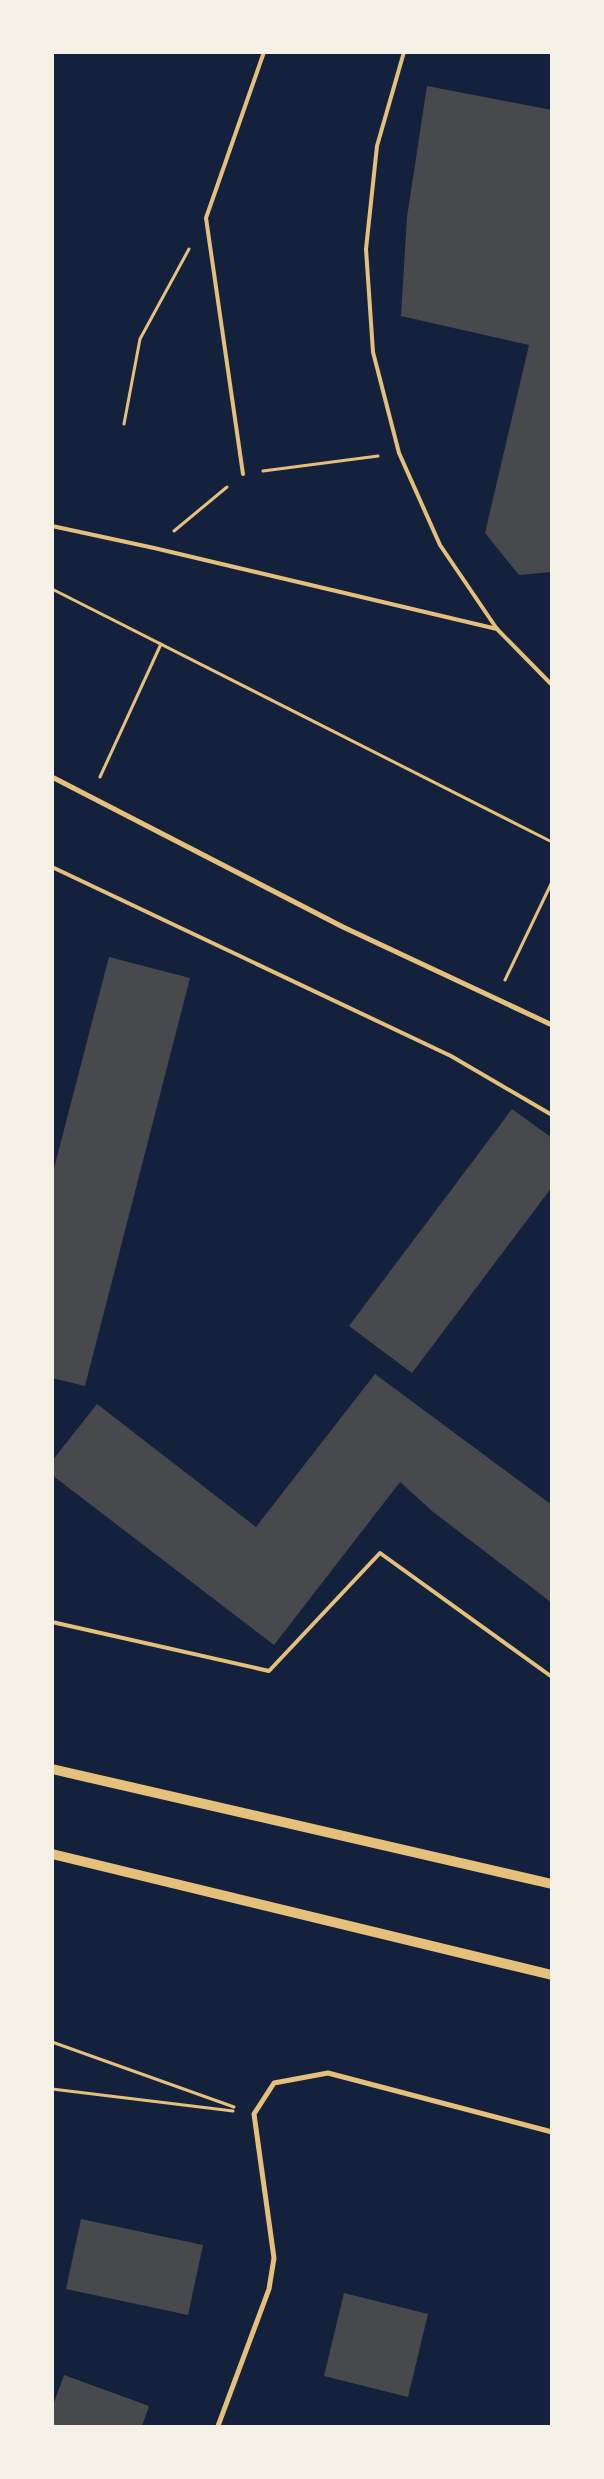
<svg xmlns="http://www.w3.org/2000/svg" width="604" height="2479" font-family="Rubik,sans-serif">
<rect width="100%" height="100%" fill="#14213d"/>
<!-- building -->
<g fill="#48494c">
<path d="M 427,86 L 552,110 L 552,572 L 519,575 L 485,533 L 529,345 L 401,316 L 407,217 Z"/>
<path d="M 109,957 L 190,978 L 85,1386 L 52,1378 L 52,1176 Z"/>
<path d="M 512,1109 L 552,1138 L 552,1187 L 412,1373 L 349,1326 Z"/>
<path d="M 375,1374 L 552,1505 L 552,1603 L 432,1511 L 400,1482 L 274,1645 L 52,1475 L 52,1461 L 97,1404 L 256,1527 Z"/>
<path d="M 81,2219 L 203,2245 L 188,2315 L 66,2289 Z"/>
<path d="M 344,2293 L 428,2314 L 408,2397 L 324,2376 Z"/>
<path d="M 64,2375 L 149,2406 L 142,2426 L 52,2426 L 52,2408 Z"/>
</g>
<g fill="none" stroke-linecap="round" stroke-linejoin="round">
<!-- path -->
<g stroke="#e5c07b" stroke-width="3">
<path d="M 124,424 L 140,339 L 189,249"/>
<path d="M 263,471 L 378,456"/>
<path d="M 174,531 L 227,487"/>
<path d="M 52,589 L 552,842"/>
<path d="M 100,777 L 161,644"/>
<path d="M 505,980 L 552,882"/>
<path d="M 52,2042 L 234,2107"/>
<path d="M 52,2089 L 233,2111"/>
</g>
<!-- service -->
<g stroke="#e5c07b" stroke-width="4">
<path d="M 404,52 L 377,146 L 366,249 L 373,352 L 399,453 L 440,545 L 497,629 L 552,685"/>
<path d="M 550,52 L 552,53"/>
<path d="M 243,474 L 206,218 L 264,52"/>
<path d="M 52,526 L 154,548 L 497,629"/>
<path d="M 52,867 L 451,1056 L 552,1115"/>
<path d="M 52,1622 L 269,1671 L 380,1553 L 552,1677"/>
</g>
<!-- minor -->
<g stroke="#e5c07b" stroke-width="5">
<path d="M 52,777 L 343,927 L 552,1025"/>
<path d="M 218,2426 L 269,2289 L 274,2258 L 254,2114 L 274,2083 L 328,2073 L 552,2132"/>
</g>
<!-- secondary -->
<g stroke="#e5c07b" stroke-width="10">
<path d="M 52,1769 L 552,1884"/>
<path d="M 52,1854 L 552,1975"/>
</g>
</g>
<!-- border -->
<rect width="604" height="2479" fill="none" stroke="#f6f1e7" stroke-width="108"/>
</svg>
